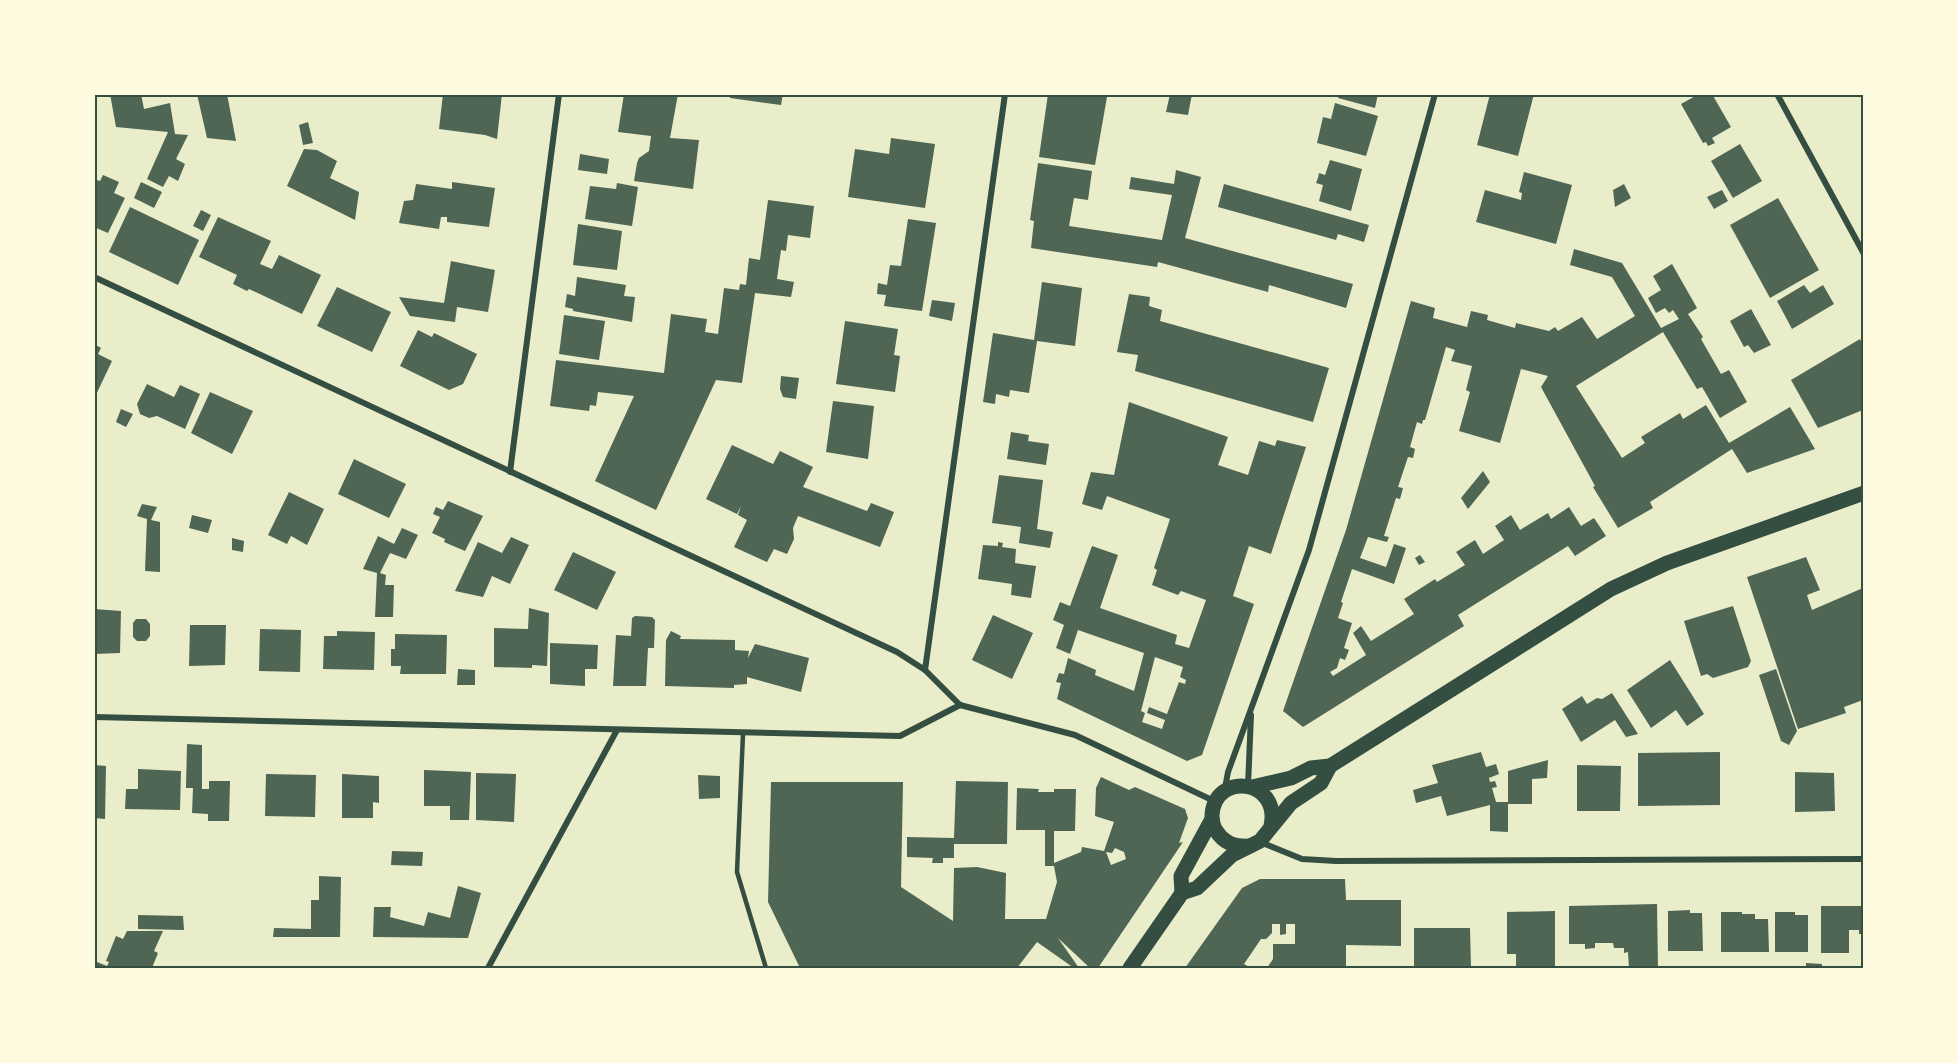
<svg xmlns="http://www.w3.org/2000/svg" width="1958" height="1063" font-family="'Times New Roman',serif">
<rect width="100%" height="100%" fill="#e9edc9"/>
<!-- building -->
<g fill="#4f6655" fill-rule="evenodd">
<path d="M 110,94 L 141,94 L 144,109 L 170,103 L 175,134 L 188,135 L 176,159 L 185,164 L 178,181 L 169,176 L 163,187 L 147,179 L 168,132 L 116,127 Z"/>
<path d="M 197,94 L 227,94 L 236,141 L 207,138 Z"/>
<path d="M 443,94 L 502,94 L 497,139 L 485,135 L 439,129 Z"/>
<path d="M 624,94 L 678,94 L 670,138 L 699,140 L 693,189 L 634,181 L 637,163 L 639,158 L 649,151 L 651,136 L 618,132 Z"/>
<path d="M 730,94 L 783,94 L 781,105 L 730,98 Z"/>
<path d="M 1048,94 L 1091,94 L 1107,97 L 1095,165 L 1039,157 Z"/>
<path d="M 1170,94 L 1192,94 L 1188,115 L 1166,112 Z"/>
<path d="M 1339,94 L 1378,94 L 1375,108 L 1338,98 Z"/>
<path d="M 1490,94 L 1534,94 L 1518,156 L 1477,145 Z"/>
<path d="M 1699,94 L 1712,94 L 1731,127 L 1712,138 L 1715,143 L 1708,146 L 1706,142 L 1703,143 L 1681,104 Z"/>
<path d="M 1335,103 L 1378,116 L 1366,156 L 1317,143 L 1323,117 L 1331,119 Z"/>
<path d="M 308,122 L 313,143 L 303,145 L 299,125 Z"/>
<path d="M 891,138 L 935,144 L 925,208 L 848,197 L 855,149 L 889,154 Z"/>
<path d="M 1740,144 L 1762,181 L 1733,198 L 1711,161 Z"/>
<path d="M 304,149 L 317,150 L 337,161 L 330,178 L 359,192 L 355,220 L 287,186 Z"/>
<path d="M 580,154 L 609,159 L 607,174 L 578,170 Z"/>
<path d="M 1330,160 L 1362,169 L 1351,211 L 1319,201 L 1323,185 L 1316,183 L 1318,178 L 1319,173 L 1325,175 Z"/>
<path d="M 1038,163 L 1092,171 L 1088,200 L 1074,198 L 1069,226 L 1162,240 L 1172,195 L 1129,189 L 1131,177 L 1174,184 L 1176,170 L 1201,177 L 1185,238 L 1353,284 L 1346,308 L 1269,285 L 1268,292 L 1158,262 L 1157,267 L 1031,248 L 1034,221 L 1030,220 Z"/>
<path d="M 1524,172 L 1572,185 L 1556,244 L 1476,222 L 1485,190 L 1521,200 L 1522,193 L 1519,192 Z"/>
<path d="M 103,175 L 119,182 L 114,193 L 125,198 L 108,233 L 94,227 L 94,179 L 100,181 Z"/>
<path d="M 141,182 L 162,192 L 154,208 L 134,198 Z"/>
<path d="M 452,182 L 495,188 L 489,227 L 447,222 L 447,217 L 441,217 L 439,229 L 399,223 L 404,201 L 413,200 L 416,184 L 452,189 Z"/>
<path d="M 617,183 L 638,187 L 632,226 L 585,219 L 590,186 L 616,189 Z"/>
<path d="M 1224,184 L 1369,225 L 1364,242 L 1338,234 L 1336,240 L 1218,207 Z"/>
<path d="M 1624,184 L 1631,198 L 1615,207 L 1613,190 Z"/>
<path d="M 1722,190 L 1728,201 L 1714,209 L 1707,197 Z"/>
<path d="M 1778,198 L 1819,270 L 1770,298 L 1730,225 Z"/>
<path d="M 768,200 L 814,206 L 810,238 L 788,235 L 786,251 L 781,250 L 777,279 L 794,282 L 791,297 L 755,293 L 742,383 L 716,380 L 656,510 L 595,481 L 634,396 L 598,392 L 596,406 L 590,405 L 589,411 L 550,406 L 556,360 L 664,373 L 671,314 L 707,319 L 705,332 L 718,334 L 724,288 L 739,290 L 740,284 L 746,285 L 749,258 L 760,260 Z"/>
<path d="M 130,207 L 199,240 L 178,285 L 109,252 Z"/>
<path d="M 201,210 L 211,215 L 203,231 L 193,226 Z"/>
<path d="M 218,217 L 271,241 L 260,264 L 272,269 L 279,255 L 321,275 L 302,314 L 249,289 L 247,291 L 233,284 L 237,275 L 199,257 Z"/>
<path d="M 908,219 L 936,223 L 922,311 L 884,306 L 886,295 L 877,294 L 878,283 L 887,285 L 890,265 L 901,266 Z"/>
<path d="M 578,224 L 622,231 L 617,270 L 573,265 Z"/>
<path d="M 1574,249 L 1622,263 L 1661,328 L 1679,319 L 1673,310 L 1669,313 L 1665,308 L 1656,313 L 1648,298 L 1661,290 L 1653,276 L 1672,264 L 1697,308 L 1688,314 L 1703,337 L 1701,339 L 1721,374 L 1729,370 L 1747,402 L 1720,418 L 1702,387 L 1697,389 L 1663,332 L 1576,386 L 1622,458 L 1645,443 L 1641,437 L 1680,413 L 1683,419 L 1706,405 L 1729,443 L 1790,407 L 1815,449 L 1747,473 L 1732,449 L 1650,502 L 1653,508 L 1618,528 L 1593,487 L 1595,486 L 1541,387 L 1548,376 L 1521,369 L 1500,443 L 1459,431 L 1470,392 L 1466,390 L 1472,366 L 1451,361 L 1455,350 L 1446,347 L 1425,420 L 1423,420 L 1422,424 L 1417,422 L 1410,447 L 1415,449 L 1413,458 L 1408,457 L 1398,487 L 1403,488 L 1400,499 L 1396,498 L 1384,536 L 1389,537 L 1387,542 L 1368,537 L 1360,558 L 1386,567 L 1394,544 L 1406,548 L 1394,584 L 1352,569 L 1341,602 L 1343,603 L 1338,618 L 1352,623 L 1344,648 L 1349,650 L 1345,660 L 1340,658 L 1337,668 L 1330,672 L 1333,676 L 1366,655 L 1353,633 L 1361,626 L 1371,641 L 1414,614 L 1404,599 L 1435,579 L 1437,582 L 1465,565 L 1456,552 L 1475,540 L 1483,554 L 1504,540 L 1495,526 L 1511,515 L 1520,530 L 1548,513 L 1551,519 L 1569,507 L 1581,526 L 1594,518 L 1606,536 L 1575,556 L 1568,546 L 1458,615 L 1464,626 L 1303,727 L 1283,711 L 1346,530 L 1411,301 L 1435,308 L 1433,318 L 1467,327 L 1471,311 L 1488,315 L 1487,320 L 1515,328 L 1516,323 L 1549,331 L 1555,327 L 1558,331 L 1582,317 L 1597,339 L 1635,316 L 1612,277 L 1570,265 Z"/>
<path d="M 451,261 L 495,270 L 488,312 L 457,307 L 455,322 L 410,316 L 399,297 L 444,303 Z"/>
<path d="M 577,277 L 626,285 L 624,296 L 635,297 L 632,322 L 573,311 L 573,309 L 565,307 L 567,294 L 575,296 Z"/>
<path d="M 1042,282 L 1082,288 L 1075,346 L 1037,341 L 1029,393 L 1010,390 L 1009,397 L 996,394 L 995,404 L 983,402 L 993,333 L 1034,340 Z"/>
<path d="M 1804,285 L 1810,293 L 1823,285 L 1834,304 L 1792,329 L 1777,301 Z"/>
<path d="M 337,287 L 391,312 L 372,352 L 317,326 Z"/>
<path d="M 1129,294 L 1150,297 L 1149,306 L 1162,310 L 1160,321 L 1329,368 L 1313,422 L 1135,371 L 1138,355 L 1117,352 Z"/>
<path d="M 932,300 L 955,303 L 952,321 L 929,316 Z"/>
<path d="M 1751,309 L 1771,345 L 1754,353 L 1748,345 L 1744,347 L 1730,321 Z"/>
<path d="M 564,315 L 605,321 L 599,360 L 559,354 Z"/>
<path d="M 845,321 L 898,329 L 894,355 L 900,356 L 895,392 L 836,384 Z"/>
<path d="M 418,330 L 432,337 L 434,333 L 477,354 L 463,384 L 449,390 L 400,366 Z"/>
<path d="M 1860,339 L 1863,346 L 1863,410 L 1818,428 L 1791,380 Z"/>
<path d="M 94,344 L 101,348 L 98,354 L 112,361 L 94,399 Z"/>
<path d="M 781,376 L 799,378 L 796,399 L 783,397 L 780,389 Z"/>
<path d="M 147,384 L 174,397 L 180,385 L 200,394 L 185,429 L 157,416 L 149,418 L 140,414 L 137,404 Z"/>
<path d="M 210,392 L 253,411 L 232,454 L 191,433 Z"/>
<path d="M 833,401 L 874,406 L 868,459 L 826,452 Z"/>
<path d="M 1129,402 L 1228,437 L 1218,465 L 1248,475 L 1259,441 L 1275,446 L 1277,440 L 1306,447 L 1271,554 L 1249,546 L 1233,596 L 1254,604 L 1202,755 L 1187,761 L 1057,699 L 1061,683 L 1056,682 L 1059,673 L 1064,674 L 1068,658 L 1096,670 L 1095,675 L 1134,691 L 1144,653 L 1078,630 L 1070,654 L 1056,648 L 1064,625 L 1053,620 L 1060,602 L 1070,606 L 1092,546 L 1118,555 L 1100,608 L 1177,635 L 1175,644 L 1189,648 L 1206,600 L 1181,591 L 1178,595 L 1152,585 L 1157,570 L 1154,568 L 1170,519 L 1107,496 L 1102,510 L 1082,504 L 1091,472 L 1114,475 ZM 1155,657 L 1183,667 L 1180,677 L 1186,680 L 1185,684 L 1179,682 L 1167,714 L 1149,707 L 1147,713 L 1165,720 L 1162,729 L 1142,722 L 1145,713 L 1141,711 Z"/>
<path d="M 121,409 L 133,414 L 126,427 L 116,422 Z"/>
<path d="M 1011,432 L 1029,435 L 1028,441 L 1049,444 L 1046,465 L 1007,459 Z"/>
<path d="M 732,445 L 773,464 L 780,451 L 813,467 L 803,487 L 867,511 L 871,503 L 894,512 L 880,547 L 798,516 L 793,528 L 794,539 L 787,554 L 774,549 L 767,562 L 734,547 L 747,520 L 738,515 L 741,506 L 737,514 L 706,499 Z"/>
<path d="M 354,459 L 406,484 L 389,518 L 338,494 Z"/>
<path d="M 1483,471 L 1490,482 L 1468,509 L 1461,498 Z"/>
<path d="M 999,475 L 1043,480 L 1037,529 L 1053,532 L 1050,548 L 1019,543 L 1021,527 L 992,523 Z"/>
<path d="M 289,492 L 324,509 L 307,545 L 291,536 L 287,544 L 268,535 Z"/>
<path d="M 448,501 L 483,516 L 465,551 L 444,542 L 445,539 L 432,533 L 440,517 L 433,514 L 436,507 L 443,510 Z"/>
<path d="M 142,504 L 157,507 L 151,520 L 160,522 L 160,572 L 145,571 L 147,519 L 137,516 Z"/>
<path d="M 192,515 L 212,520 L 208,533 L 189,528 Z"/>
<path d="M 402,528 L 418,535 L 406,559 L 390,553 L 380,573 L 386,575 L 385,585 L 394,585 L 393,617 L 375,617 L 377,573 L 363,569 L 378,536 L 394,544 Z"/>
<path d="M 511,537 L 529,545 L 510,584 L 492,576 L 483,597 L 455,591 L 478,542 L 502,553 Z"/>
<path d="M 232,538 L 244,541 L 243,552 L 232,550 Z"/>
<path d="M 998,542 L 1003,543 L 1002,547 L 1016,549 L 1015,563 L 1036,566 L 1031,598 L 1011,595 L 1012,584 L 978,579 L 983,545 L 998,546 Z"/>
<path d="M 573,552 L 616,572 L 597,610 L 554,590 Z"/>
<path d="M 1420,555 L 1425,562 L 1419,565 L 1415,558 Z"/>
<path d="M 1806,557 L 1820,590 L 1807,595 L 1812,610 L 1863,588 L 1863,700 L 1844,707 L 1846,713 L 1798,729 L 1747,577 Z"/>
<path d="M 1733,606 L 1751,661 L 1748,667 L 1713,678 L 1707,674 L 1701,676 L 1684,621 Z"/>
<path d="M 529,608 L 549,613 L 547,666 L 532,665 L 532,668 L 494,667 L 494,628 L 528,629 Z"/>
<path d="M 94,609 L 121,611 L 120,653 L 94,654 Z"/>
<path d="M 993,615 L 1033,633 L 1012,679 L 972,660 Z"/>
<path d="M 635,616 L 652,617 L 655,620 L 654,648 L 648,648 L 646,686 L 613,686 L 616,635 L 631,636 L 632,618 Z"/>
<path d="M 136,619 L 146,619 L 150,624 L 150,636 L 146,641 L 137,641 L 133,637 L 133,623 Z"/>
<path d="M 190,625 L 226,625 L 225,665 L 189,666 Z"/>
<path d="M 260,629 L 301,630 L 300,672 L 259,671 Z"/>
<path d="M 337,631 L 375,632 L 374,670 L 323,669 L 324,636 L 337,636 Z"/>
<path d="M 671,631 L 681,636 L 680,639 L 735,640 L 735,650 L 749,651 L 748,658 L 755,644 L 809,658 L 801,692 L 747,677 L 747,684 L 734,685 L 734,688 L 665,686 L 666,640 Z"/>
<path d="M 395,634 L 447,635 L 446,674 L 400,674 L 401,666 L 391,666 L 391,649 L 395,649 Z"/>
<path d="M 550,643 L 598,645 L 597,669 L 585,669 L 585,686 L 550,684 Z"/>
<path d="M 1670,660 L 1704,714 L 1687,726 L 1676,710 L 1651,728 L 1627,690 Z"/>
<path d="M 458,669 L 475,670 L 475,685 L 457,685 Z"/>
<path d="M 1776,669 L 1797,731 L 1789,745 L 1781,741 L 1759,675 Z"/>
<path d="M 1612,693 L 1638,734 L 1626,737 L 1615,720 L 1581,742 L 1562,709 L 1582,696 L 1587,704 L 1597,698 L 1602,699 Z"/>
<path d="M 187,744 L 202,745 L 202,789 L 209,789 L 209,781 L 230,781 L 229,821 L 208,821 L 208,814 L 192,813 L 193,788 L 186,788 Z"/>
<path d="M 1481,752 L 1486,767 L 1496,764 L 1499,774 L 1489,778 L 1490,782 L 1495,781 L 1497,787 L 1492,788 L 1496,802 L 1508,802 L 1508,832 L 1490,831 L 1490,805 L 1447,816 L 1441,796 L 1416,803 L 1413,790 L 1438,783 L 1432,765 Z"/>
<path d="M 1720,752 L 1720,805 L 1638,806 L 1638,753 Z"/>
<path d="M 1548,760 L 1547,778 L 1532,779 L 1532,804 L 1508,804 L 1508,771 Z"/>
<path d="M 94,765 L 106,766 L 105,819 L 94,818 Z"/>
<path d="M 1577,765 L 1621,766 L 1620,811 L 1577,811 Z"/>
<path d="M 138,769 L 181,771 L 180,810 L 125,809 L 126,789 L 138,789 Z"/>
<path d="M 424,770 L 471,772 L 469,820 L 450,820 L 450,806 L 424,806 Z"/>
<path d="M 1795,772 L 1834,773 L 1835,811 L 1795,812 Z"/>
<path d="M 476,773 L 516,774 L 514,822 L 476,820 Z"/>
<path d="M 266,774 L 316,775 L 315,817 L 265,816 Z"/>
<path d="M 342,774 L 379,776 L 379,803 L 373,802 L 373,818 L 342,818 Z"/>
<path d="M 698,775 L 720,776 L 720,798 L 699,799 Z"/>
<path d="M 1101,777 L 1129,790 L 1135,787 L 1185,809 L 1188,818 L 1179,843 L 1183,842 L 1098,968 L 1090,968 L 1058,938 L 1079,968 L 1074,968 L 1037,942 L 1017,968 L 800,968 L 768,902 L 771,782 L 903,782 L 901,887 L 953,921 L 954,868 L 977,867 L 1006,873 L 1005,919 L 1046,919 L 1057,882 L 1054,866 L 1045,866 L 1045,830 L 1016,830 L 1017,788 L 1039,789 L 1038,792 L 1054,792 L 1054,789 L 1076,789 L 1075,831 L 1054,831 L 1054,863 L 1081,852 L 1082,847 L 1104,851 L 1114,822 L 1095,816 L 1096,788 ZM 1115,848 L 1124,852 L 1126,859 L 1111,865 L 1106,852 L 1112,853 Z"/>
<path d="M 956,781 L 1008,782 L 1007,844 L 954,844 L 954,858 L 943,858 L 943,863 L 932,863 L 933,858 L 907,857 L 907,837 L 954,838 Z"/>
<path d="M 392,851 L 423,852 L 422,866 L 391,865 Z"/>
<path d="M 319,876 L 341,877 L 340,937 L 273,937 L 274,928 L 311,929 L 311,900 L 319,900 Z"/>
<path d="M 1260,879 L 1345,879 L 1346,900 L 1401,900 L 1401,946 L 1346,945 L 1346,968 L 1267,968 L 1273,959 L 1273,944 L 1295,944 L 1295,924 L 1286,924 L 1286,934 L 1280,935 L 1280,924 L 1272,924 L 1272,933 L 1266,939 L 1261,939 L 1244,964 L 1251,968 L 1185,968 L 1242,888 Z"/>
<path d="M 458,886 L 481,893 L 468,938 L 373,937 L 374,907 L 391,907 L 390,917 L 424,926 L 428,912 L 450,918 Z"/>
<path d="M 1657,904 L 1658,968 L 1629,968 L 1628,952 L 1624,953 L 1624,948 L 1614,948 L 1613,943 L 1595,943 L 1595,948 L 1585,949 L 1585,944 L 1569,944 L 1569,906 Z"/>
<path d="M 1821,906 L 1863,906 L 1863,934 L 1859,934 L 1859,930 L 1849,930 L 1849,953 L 1821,953 Z"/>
<path d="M 1690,910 L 1690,913 L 1702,913 L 1703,951 L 1668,951 L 1668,911 Z"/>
<path d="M 1555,911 L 1555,968 L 1516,968 L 1516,954 L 1507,954 L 1507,912 Z"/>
<path d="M 1721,912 L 1742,912 L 1742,914 L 1755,914 L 1755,919 L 1768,919 L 1769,952 L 1721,952 Z"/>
<path d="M 1775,912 L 1795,912 L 1795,915 L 1808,915 L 1808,952 L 1775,952 Z"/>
<path d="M 138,915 L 183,916 L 184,930 L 138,929 Z"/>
<path d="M 1414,928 L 1470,928 L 1471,968 L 1414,968 Z"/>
<path d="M 127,931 L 163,931 L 154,951 L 158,953 L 152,968 L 94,968 L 97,962 L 107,966 L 109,962 L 106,961 L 116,936 L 123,939 Z"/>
<path d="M 1806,963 L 1822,964 L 1822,968 L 1806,968 Z"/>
</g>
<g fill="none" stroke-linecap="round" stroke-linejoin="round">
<!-- service -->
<path stroke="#344e41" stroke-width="4.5" d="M 743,734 L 737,872 L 766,968"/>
<!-- minor -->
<g stroke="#344e41" stroke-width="6">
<path d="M 1777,94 L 1864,254"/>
<path d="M 94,277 L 897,652 L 925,670 L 960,705 L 1075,735 L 1214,801"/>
<path d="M 510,472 L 559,94"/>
<path d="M 925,670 L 1005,94"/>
<path d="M 94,717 L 900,736 L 960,705"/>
<path d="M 1248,786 L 1251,715"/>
<path d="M 1225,788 L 1228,772 L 1309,550 L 1435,94"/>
<path d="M 1260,842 L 1302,859 L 1336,861 L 1864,859"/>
<path d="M 488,968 L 617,730"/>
</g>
<!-- primary -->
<g stroke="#344e41" stroke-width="15">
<path d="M 1252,787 L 1291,778 L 1311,768 L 1330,766 L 1611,589 L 1667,563 L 1864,493"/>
<path d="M 1250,846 C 1236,847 1225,844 1217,832 C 1213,827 1212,821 1212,815 C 1215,771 1281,779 1271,826"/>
<path d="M 1182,893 L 1181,876 L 1212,819"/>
<path d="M 1130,968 L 1182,893 L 1197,888 L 1232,855 L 1260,841 L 1291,803 L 1321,783 L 1330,766"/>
</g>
</g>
<!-- border -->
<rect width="1958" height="1063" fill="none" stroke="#fefae0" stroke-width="192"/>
<rect x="96" y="96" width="1766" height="871" fill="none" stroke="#344e41" stroke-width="2"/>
</svg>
